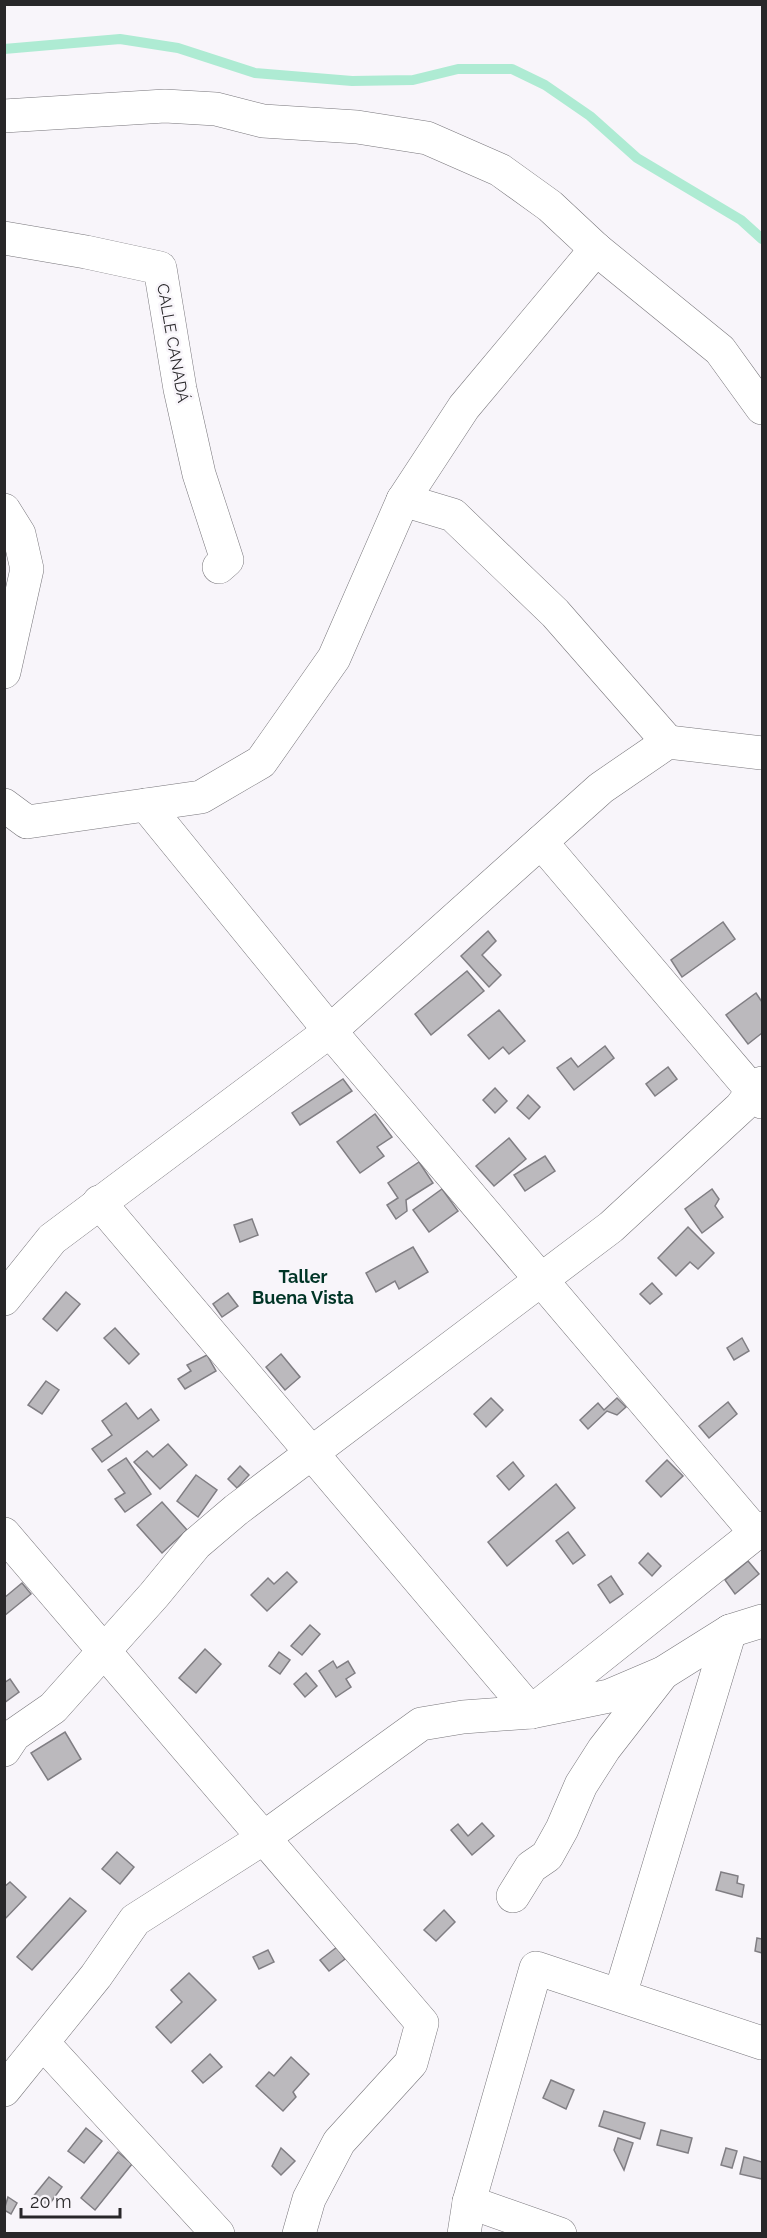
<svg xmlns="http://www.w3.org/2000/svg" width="767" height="2238" font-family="Raleway,sans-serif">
<rect width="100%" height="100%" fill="#f8f5fa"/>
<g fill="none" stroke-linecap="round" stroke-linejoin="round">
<!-- stream -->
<path stroke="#aeebd3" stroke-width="10" d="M 4,49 L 120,39 L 178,48 L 255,73 L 352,81 L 413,80 L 458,69 L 512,69 L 545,85 L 590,116 L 637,158 L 741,220 L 762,239"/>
</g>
<!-- building -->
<g fill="#bbb9bd" stroke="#807e83" stroke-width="1.5">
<path d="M 723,922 L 735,939 L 682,977 L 671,960 Z"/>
<path d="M 488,931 L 496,941 L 482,955 L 501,975 L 489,987 L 461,956 Z"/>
<path d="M 467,971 L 484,991 L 431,1035 L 415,1014 Z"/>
<path d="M 756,993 L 762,1002 L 762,1033 L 748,1044 L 726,1015 Z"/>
<path d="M 499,1010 L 525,1041 L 509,1054 L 503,1047 L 489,1059 L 468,1035 Z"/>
<path d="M 605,1046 L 614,1058 L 574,1090 L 557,1068 L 571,1058 L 578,1067 Z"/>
<path d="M 668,1067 L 677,1079 L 655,1096 L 646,1084 Z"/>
<path d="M 343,1079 L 352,1091 L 300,1125 L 292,1113 Z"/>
<path d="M 495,1088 L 507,1101 L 495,1113 L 483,1100 Z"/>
<path d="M 528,1095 L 540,1107 L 529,1119 L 517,1108 Z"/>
<path d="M 375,1114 L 392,1137 L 377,1147 L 384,1156 L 360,1173 L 337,1142 Z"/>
<path d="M 509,1138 L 526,1159 L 494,1186 L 476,1166 Z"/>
<path d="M 545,1156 L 555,1171 L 525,1191 L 514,1175 Z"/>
<path d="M 419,1162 L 433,1183 L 406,1200 L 407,1211 L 396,1219 L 387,1205 L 398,1198 L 388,1183 Z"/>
<path d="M 442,1189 L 458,1211 L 429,1232 L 413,1210 Z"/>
<path d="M 712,1189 L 719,1199 L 715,1206 L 723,1217 L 702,1233 L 685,1209 Z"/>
<path d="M 252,1219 L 258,1235 L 240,1242 L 234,1225 Z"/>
<path d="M 688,1227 L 714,1253 L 698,1269 L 690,1262 L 676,1276 L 658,1258 Z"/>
<path d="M 413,1247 L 428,1272 L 399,1289 L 395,1281 L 376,1292 L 366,1273 Z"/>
<path d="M 652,1283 L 662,1294 L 650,1304 L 640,1294 Z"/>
<path d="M 66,1292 L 80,1304 L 57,1331 L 43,1319 Z"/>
<path d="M 228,1293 L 238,1306 L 222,1317 L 213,1304 Z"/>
<path d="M 115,1328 L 139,1354 L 129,1364 L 104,1338 Z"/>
<path d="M 742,1338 L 749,1351 L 734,1360 L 727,1348 Z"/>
<path d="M 281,1354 L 300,1377 L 285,1390 L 266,1367 Z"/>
<path d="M 207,1355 L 216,1371 L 185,1389 L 178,1379 L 191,1371 L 187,1365 Z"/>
<path d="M 46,1381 L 59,1390 L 42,1414 L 28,1405 Z"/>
<path d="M 491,1398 L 503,1410 L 486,1427 L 474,1414 Z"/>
<path d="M 617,1398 L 626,1407 L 617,1415 L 607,1411 L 588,1429 L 580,1420 L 598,1403 L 604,1410 Z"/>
<path d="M 728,1402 L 737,1414 L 709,1438 L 699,1426 Z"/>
<path d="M 126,1403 L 138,1419 L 151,1409 L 159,1420 L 102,1462 L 92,1449 L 112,1435 L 102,1421 Z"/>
<path d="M 168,1444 L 187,1465 L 160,1489 L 134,1462 L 147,1451 L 153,1457 Z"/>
<path d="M 126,1458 L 151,1494 L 125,1512 L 115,1499 L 125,1493 L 108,1470 Z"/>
<path d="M 667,1460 L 683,1476 L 661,1497 L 646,1481 Z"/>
<path d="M 513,1462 L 524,1476 L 509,1490 L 497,1476 Z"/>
<path d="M 240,1466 L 249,1475 L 237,1488 L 228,1479 Z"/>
<path d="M 196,1475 L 217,1490 L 198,1517 L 177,1501 Z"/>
<path d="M 556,1484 L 575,1508 L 507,1566 L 488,1542 Z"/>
<path d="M 162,1502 L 187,1530 L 162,1553 L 137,1525 Z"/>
<path d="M 568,1532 L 585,1555 L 573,1564 L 556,1541 Z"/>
<path d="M 648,1553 L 661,1566 L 652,1576 L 639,1563 Z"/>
<path d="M 748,1561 L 759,1574 L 735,1594 L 725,1580 Z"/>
<path d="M 287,1572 L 297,1582 L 267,1611 L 251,1595 L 268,1578 L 274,1584 Z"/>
<path d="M 611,1576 L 623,1594 L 610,1603 L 598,1585 Z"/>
<path d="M 22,1583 L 31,1594 L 4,1616 L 4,1598 Z"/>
<path d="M 310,1625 L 320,1634 L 302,1655 L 291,1646 Z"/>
<path d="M 205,1649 L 221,1664 L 196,1693 L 179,1678 Z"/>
<path d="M 279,1652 L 290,1660 L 280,1674 L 269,1666 Z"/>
<path d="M 333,1661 L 337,1668 L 348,1661 L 355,1673 L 346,1679 L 351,1687 L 336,1697 L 319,1671 Z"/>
<path d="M 306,1673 L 317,1686 L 305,1697 L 294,1684 Z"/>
<path d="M 10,1679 L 19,1692 L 4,1703 L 4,1683 Z"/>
<path d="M 65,1732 L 81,1759 L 48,1780 L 31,1753 Z"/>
<path d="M 482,1823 L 494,1836 L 472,1855 L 451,1830 L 458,1824 L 468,1836 Z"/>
<path d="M 117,1852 L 134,1867 L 120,1884 L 102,1869 Z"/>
<path d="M 721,1872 L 738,1876 L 737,1883 L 744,1885 L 742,1897 L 716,1890 Z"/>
<path d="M 10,1882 L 26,1897 L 4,1920 L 4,1887 Z"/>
<path d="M 70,1898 L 86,1911 L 32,1970 L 17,1957 Z"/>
<path d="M 444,1910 L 455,1922 L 436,1941 L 424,1930 Z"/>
<path d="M 757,1938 L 762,1939 L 762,1953 L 755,1951 Z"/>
<path d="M 337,1947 L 345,1959 L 329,1971 L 320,1960 Z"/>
<path d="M 268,1950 L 274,1962 L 259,1969 L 253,1957 Z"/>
<path d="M 189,1973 L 216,2000 L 171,2043 L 156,2027 L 182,2002 L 171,1990 Z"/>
<path d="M 210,2054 L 222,2067 L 203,2083 L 192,2071 Z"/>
<path d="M 291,2057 L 309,2074 L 293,2092 L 296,2097 L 283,2111 L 256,2086 L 269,2072 L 274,2076 Z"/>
<path d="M 551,2080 L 574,2090 L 566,2109 L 543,2098 Z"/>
<path d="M 604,2111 L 645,2123 L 640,2139 L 599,2126 Z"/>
<path d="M 86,2128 L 102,2141 L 84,2163 L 68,2151 Z"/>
<path d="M 661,2130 L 692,2138 L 688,2153 L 657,2145 Z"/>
<path d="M 618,2138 L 633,2143 L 624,2170 L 614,2150 Z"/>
<path d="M 281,2148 L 295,2161 L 281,2175 L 272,2166 Z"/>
<path d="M 726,2148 L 737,2151 L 732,2168 L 721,2165 Z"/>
<path d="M 118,2152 L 132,2164 L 95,2210 L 81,2198 Z"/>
<path d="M 744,2157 L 762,2162 L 762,2179 L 740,2174 Z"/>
<path d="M 49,2177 L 62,2187 L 46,2209 L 32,2198 Z"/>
<path d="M 8,2197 L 17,2203 L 11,2214 L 4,2210 Z"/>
</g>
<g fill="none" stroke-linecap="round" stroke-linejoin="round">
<defs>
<g id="minor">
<path d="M 4,116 L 165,106 L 216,109 L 263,121 L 357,127 L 427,138 L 500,170 L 550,206 L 596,249 L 720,350 L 762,408"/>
<path d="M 4,238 L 86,252 L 160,268 L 180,389 L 199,474 L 227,560 L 219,567"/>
<path d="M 403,500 L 453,515 L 555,613 L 668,742"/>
<path d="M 4,510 L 19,534 L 27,569 L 4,672"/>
<path d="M 4,805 L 27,822 L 201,797 L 261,762 L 334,658 L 403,500 L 464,407 L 596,249"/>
<path d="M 146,805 L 330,1031 L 756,1533"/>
<path d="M 541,842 L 762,1102"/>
<path d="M 99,1202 L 531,1712 L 762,1528"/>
<path d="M 4,1299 L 52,1239 L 330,1031 L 601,788 L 668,742 L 762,753"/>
<path d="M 4,1534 L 422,2023 L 411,2063 L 339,2142 L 309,2199 L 299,2234"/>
<path d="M 4,1750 L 14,1735 L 53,1708 L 154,1595 L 196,1544 L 236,1510 L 611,1227 L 741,1107 L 753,1091 L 762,1083"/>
<path d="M 513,1896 L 531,1867 L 547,1856 L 562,1829 L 581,1785 L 604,1749 L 663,1673"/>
<path d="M 620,1995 L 730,1631"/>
<path d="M 43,2043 L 218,2234"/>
<path d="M 4,2090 L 96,1976 L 135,1920 L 262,1839 L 421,1724 L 463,1717 L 531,1712 L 609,1696 L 663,1673 L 730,1631 L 762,1621"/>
<path d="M 469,2202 L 560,2234"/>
<path d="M 464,2234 L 469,2202 L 536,1968 L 762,2043"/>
</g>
</defs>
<!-- minor casing -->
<use href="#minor" stroke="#78767b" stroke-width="34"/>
<!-- minor -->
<use href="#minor" stroke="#fff" stroke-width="33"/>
</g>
<g text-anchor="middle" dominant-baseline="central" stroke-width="5" stroke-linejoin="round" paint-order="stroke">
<!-- street labels -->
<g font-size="16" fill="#282729" stroke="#f8f5fa">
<text transform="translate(173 343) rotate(80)">CALLE CANADÁ</text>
</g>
<!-- neighbourhood labels -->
<g font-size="18" font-weight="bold" fill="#003426" stroke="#f8f5fa">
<text x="303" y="1276">Taller<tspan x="303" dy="21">Buena Vista</tspan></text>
</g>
</g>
<!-- border -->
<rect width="767" height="2238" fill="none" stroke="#282729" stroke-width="12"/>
<!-- scale -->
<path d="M21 2208v9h99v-9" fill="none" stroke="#282729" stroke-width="3"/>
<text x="30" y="2208" font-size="18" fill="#282729" stroke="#f8f5fa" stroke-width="4.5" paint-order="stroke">20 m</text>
</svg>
